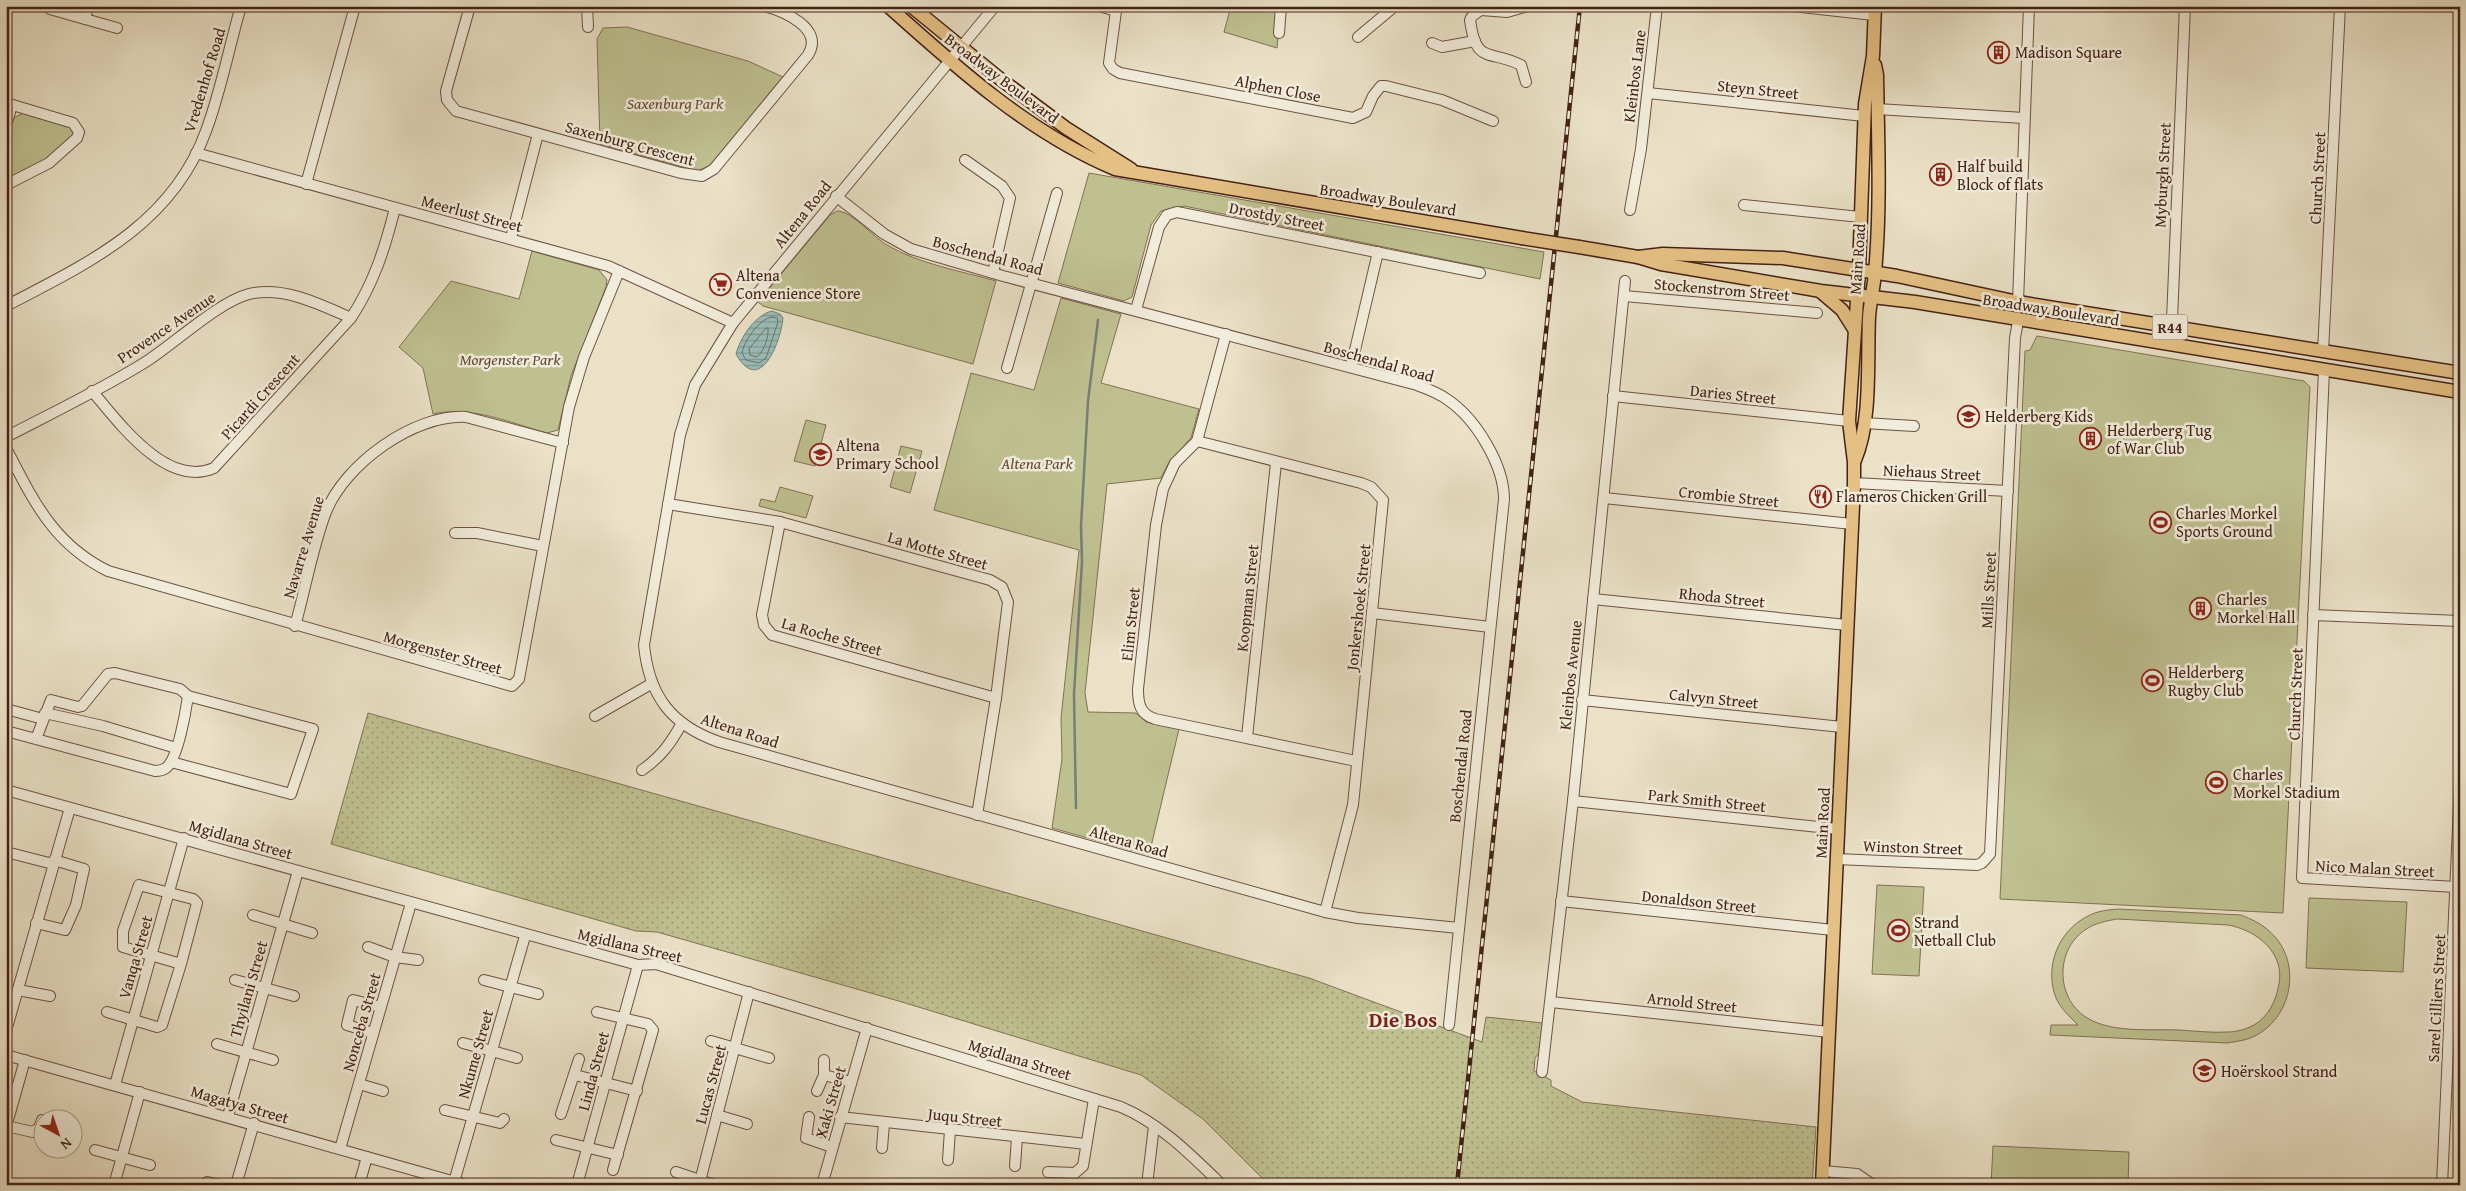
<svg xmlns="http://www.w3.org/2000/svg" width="2466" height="1191" font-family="'Gentium Book Plus',serif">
<defs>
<pattern id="grass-dots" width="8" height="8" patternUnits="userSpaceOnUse" patternTransform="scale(1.25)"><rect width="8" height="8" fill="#bfc090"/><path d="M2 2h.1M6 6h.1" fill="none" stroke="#9d9c74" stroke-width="1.8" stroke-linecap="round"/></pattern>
<pattern id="water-rules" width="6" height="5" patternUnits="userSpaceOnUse" patternTransform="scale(1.25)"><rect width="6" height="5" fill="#98bdb8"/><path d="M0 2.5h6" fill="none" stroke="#7e9994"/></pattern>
</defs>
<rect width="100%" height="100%" fill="#eae1c7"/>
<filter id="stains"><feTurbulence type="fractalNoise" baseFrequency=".004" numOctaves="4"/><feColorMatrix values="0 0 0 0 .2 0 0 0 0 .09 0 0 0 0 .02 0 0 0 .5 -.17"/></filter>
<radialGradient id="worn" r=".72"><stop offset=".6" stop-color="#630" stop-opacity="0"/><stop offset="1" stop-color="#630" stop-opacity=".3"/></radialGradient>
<!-- grass -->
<path fill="url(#grass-dots)" stroke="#827152" d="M 368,713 L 1309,978 L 1482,1042 L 1486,1017 L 1543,1023 L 1540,1052 L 1535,1058 L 1534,1071 L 1551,1080 L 1551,1086 L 1582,1102 L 1816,1127 L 1812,1185 L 1269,1185 L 1203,1119 L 1141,1075 L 902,1002 L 657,932 L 636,931 L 331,844 Z"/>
<!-- park -->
<g fill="#bfc090" stroke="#827152" fill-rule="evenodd">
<path d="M 1231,6 L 1281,6 L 1277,48 L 1224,32 Z"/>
<path d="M 627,27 L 748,61 L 783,77 L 709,166 L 697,171 L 600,144 L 597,39 L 603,28 Z"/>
<path d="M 23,113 L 69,125 L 74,134 L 47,161 L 6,182 L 6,137 L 12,119 Z"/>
<path d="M 1089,173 L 1544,252 L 1540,279 L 1184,206 L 1161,211 L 1151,225 L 1132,297 L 1124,301 L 1058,283 Z"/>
<path d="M 837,211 C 852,211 873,237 887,245 C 919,264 961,271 996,281 L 973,364 L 763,306 L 758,302 L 830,215 Z"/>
<path d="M 532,251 L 599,270 L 607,280 L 606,287 L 571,376 L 558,430 L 547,433 C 510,423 471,405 433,414 L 423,368 L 399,347 L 451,281 L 519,299 Z"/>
<path d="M 1061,298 L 1121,314 L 1101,383 L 1199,409 L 1191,438 L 1169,462 L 1161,478 L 1107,484 L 1085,693 L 1088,712 L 1136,713 L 1146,722 L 1179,729 L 1149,855 L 1052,828 L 1062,759 L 1061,718 L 1079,550 L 934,510 L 971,373 L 1034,390 Z"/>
<path d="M 2037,336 L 2304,381 L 2310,387 L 2283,913 L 2000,899 L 2025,351 L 2030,350 Z"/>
<path d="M 806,420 L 826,425 L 815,466 L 794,461 Z"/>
<path d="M 901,446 L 922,451 L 910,493 L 890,487 Z"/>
<path d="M 780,487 L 813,496 L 806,518 L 759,506 L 761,499 L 775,502 Z"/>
<path d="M 1877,885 L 1924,887 L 1919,976 L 1872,974 Z"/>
<path d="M 2309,898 L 2407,902 L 2403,972 L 2306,968 Z"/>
<path d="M 2118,909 L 2241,915 C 2251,919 2260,923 2268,930 C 2301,957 2295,1011 2260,1033 C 2250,1040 2239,1041 2227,1043 L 2050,1035 L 2051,1025 L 2078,1025 C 2070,1017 2061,1009 2056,998 C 2044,967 2058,931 2088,916 C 2097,911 2107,910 2118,909 ZM 2117,919 L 2228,925 C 2256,930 2285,952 2279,984 C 2276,1001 2269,1016 2254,1025 C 2246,1029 2237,1032 2228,1032 C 2212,1033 2195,1031 2179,1030 C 2151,1029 2114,1033 2089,1019 C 2056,1001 2054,951 2085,930 C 2095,923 2106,921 2117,919 Z"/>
<path d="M 1993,1146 L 2129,1152 L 2128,1185 L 1991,1185 Z"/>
</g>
<!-- water -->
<path fill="url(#water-rules)" stroke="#767f77" d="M 772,311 L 780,314 L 783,318 C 781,341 760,397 736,354 C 740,338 755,315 772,311 Z"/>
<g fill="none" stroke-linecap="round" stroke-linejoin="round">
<!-- shore -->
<g stroke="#6e7066" stroke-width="1">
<path d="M 772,317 L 777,318 L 778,322 L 766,358 L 759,363 L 746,360 L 742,353 C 744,341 759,319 772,317 Z"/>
<path d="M 768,328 C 769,337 764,351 757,357 L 750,355 L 749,349 L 765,329 Z"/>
</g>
<!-- stream -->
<path stroke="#767f77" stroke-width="2.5" d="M 1076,808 L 1074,694 L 1082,562 L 1081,526 L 1088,401 L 1098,320"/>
<defs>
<g id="minor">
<path d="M 88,6 L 85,19 L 117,28"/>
<path d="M 470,6 L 446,91 L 447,100 L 456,111 L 681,173 L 702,176 L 714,169 L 808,55 C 825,28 783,11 764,6"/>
<path d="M 587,6 L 588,27"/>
<path d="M 995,6 L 733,323 L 695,385 L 680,435 L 644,645 C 649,696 671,725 719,742 L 1325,912 L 1358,918 L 1459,928"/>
<path d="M 1099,6 L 1116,11 L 1109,63 L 1113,69 L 1120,73 L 1353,118 L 1366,112 L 1373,96 L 1381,86 L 1386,86 L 1442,100 L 1493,121"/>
<path d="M 1484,6 C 1480,13 1472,13 1470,20 C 1476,66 1490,49 1521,65 L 1526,82"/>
<path d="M 1792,6 L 1874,15"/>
<path d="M 50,9 L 85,19"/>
<path d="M 1481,10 L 1507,12 L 1528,6"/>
<path d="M 1279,33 L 1281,6"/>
<path d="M 1358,37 L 1395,6"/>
<path d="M 1432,43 L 1442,47 L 1475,41"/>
<path d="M 1648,93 L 1864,116"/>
<path d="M 6,103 L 73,123 L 79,132 L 77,138 L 49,163 L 6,185"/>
<path d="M 1877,109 L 2024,118"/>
<path d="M 6,126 L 12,105"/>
<path d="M 196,153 L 608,266 L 733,323"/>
<path d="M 965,160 L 1002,186 L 1010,198 L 993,273"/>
<path d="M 306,184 L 355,6"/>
<path d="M 836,196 L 884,234 L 911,249 L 1003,276 L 1417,385 C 1428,389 1439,393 1448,400 C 1476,419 1504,465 1504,499 L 1449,1025"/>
<path d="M 1744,205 L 1860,217"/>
<path d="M 1630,210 L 1641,149 L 1657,6"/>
<path d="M 511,238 L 538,134"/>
<path d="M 1624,296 L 1817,313"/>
<path d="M 2018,302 L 2029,6"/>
<path d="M 6,306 C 88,263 172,225 206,131 C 221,91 229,47 241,6"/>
<path d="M 1136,310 L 1159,227 L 1167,215 L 1177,212 L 1480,273"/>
<path d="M 1226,334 L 1197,441 L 1175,463 L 1163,489 L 1156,525 L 1138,689 C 1138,704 1140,714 1155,719 L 1356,761"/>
<path d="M 2171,344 L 2185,6"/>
<path d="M 2323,352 L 2340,6"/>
<path d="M 1351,367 L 1378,252"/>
<path d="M 1007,368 L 1057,193"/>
<path d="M 2324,370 L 2302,878 L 2456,887"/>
<path d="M 92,391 C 118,421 166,489 214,468 L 351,318 C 374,283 385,248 395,208"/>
<path d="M 1613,396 L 1849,421"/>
<path d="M 1864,423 L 1914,426"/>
<path d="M 6,437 C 52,413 100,390 144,363 C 173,345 218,302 249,294 C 284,286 319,304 351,318"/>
<path d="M 1197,441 L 1361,483 L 1371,487 L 1383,500 L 1353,805 L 1325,912"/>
<path d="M 6,448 C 33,500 53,544 108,571 L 512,686 L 519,679 L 569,407 L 584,357 L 619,271"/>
<path d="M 1854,483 L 2008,491"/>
<path d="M 1604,498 L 1852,524"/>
<path d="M 668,504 L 780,522 L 990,580 L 1002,587 L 1008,602 L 996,698 L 977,815"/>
<path d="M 780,522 L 762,615 L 764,625 L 772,635 L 996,698"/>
<path d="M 455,533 L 477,533 L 543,546"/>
<path d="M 1593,599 L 1847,625"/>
<path d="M 1372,613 L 1490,627"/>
<path d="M 2313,615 L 2460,621"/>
<path d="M 295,626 C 305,591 313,545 326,512 C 345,464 414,414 466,417 L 563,443"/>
<path d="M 1582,700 L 1842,727"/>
<path d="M 6,709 L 43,719"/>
<path d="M 45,713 L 103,726 L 176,748"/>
<path d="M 595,716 L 651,684"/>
<path d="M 6,731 L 155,771 C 159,771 163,770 166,768 C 178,759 186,710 188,696 L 180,689 L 115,673 L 108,674 L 82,706 L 78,707 L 51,700 L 36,739"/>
<path d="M 1247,737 L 1276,463"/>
<path d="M 171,762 L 291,794 L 313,729 L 188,696"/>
<path d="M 642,770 C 661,757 671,743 682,723"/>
<path d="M 6,790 L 638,965 L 656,964 L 1121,1107 C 1161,1124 1191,1155 1222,1185"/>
<path d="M 1573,801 L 1838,829"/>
<path d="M 6,852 L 53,864"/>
<path d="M 1836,859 L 1977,865 L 1982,863 L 1990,854 L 2015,338 L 2018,321"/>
<path d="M 1561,901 L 1833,930"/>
<path d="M 253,915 L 312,933"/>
<path d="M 36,923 L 65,930 L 76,905 L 84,869 L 54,860"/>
<path d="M 368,947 L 395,957 L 418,960"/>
<path d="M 235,980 L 294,996"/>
<path d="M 484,980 L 538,994"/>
<path d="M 18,990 L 50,996"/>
<path d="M 1551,1002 L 1829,1032"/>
<path d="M 107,1012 L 157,1027 L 162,1025 L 181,964 L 197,903 L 193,899 L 139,885 L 123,931 L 123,947 L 181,964"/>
<path d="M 597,1012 L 648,1024 L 653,1030 L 613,1170"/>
<path d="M 6,1031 L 70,808"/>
<path d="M 373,1033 L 347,1025 L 353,1000 L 381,1007"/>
<path d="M 711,1041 L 769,1058"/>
<path d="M 463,1043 L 517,1058"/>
<path d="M 217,1044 L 273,1060"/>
<path d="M 6,1055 L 466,1185"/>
<path d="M 1542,1072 L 1573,801 L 1625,281"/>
<path d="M 575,1075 L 637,1091"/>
<path d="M 824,1075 L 851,1082"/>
<path d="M 359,1084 L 383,1091"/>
<path d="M 115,1085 L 184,838"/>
<path d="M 817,1091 L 824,1075 L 824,1060"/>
<path d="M 445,1110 L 500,1123 L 504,1119"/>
<path d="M 561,1114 L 579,1059"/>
<path d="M 717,1115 L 747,1124"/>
<path d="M 228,1116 L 298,871"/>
<path d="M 809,1117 L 806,1138 L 832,1147"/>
<path d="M 840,1117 L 1086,1144"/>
<path d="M 6,1126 L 33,1132 L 39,1128 L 42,1120"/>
<path d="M 6,1127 L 25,1060"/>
<path d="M 556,1140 L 618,1155"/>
<path d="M 882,1148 L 884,1123"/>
<path d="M 340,1149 L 411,903"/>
<path d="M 95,1150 L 150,1165"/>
<path d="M 948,1160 L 950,1130"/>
<path d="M 1015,1166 L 1017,1137"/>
<path d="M 1823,1171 L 1857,1174 L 1873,1185"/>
<path d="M 676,1172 L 714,1185"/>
<path d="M 1048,1172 L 1075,1173 L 1083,1166 L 1094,1099"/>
<path d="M 207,1182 L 220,1185"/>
<path d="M 454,1182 L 525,936"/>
<path d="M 114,1185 L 140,1092"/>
<path d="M 236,1185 L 254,1123"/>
<path d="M 359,1185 L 367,1157"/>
<path d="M 577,1185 L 638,965"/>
<path d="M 699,1185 L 749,992"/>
<path d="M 822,1185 L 867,1028"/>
<path d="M 1147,1185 L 1154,1126"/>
<path d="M 2442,1185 L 2460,782"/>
</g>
<g id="major">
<path d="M 888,6 C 957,68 1029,133 1115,169 L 1522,238"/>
<path d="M 911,6 L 999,78 L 1066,128 L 1131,169"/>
<path d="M 1579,247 L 1638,257 L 1661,264 L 1821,291 L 1915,302 L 2460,392"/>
<path d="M 1638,257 L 1663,254 L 1783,258 L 1897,276 L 2018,302 L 2460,373"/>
<path d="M 1821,292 L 1842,310 L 1854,329"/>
<path d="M 1855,460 C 1872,421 1867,360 1869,317 C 1870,302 1874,287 1875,272 C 1881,207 1878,140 1877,75 L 1875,65"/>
<path d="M 1822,1185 L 1854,483 L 1854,462 L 1849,421 L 1859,270 L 1865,104 L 1873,56 L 1875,6"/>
</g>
</defs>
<!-- minor casing -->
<use href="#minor" stroke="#6e5242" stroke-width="12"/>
<!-- major casing -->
<use href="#major" stroke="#442215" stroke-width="15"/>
<!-- minor -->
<use href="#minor" stroke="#f1ecdb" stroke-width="10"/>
<!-- major -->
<use href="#major" stroke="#e5c084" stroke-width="12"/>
<defs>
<path id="rail" d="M 1457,1185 L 1580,6"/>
</defs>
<!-- rail casing -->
<use href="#rail" stroke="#442215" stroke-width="4.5"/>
<!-- rail -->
<use href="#rail" stroke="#f1ecdb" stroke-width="2.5" stroke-dasharray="8" stroke-linecap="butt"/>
<defs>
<path id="major-bridge" d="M 1522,238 L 1579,247"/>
</defs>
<!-- major-bridge casing -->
<use href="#major-bridge" stroke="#442215" stroke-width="15" stroke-linecap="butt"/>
<!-- major-bridge -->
<use href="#major-bridge" stroke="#e5c084" stroke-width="12"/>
</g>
<!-- icons -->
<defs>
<symbol id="building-ring" viewBox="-11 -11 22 22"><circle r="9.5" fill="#f1ecdb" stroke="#8f2418" stroke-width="1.5"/><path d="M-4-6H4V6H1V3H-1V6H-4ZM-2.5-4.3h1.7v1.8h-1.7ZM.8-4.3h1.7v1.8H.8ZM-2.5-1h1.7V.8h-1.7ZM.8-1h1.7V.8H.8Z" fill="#8f2418"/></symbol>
<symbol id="supermarket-ring" viewBox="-11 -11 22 22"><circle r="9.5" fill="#f1ecdb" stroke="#8f2418" stroke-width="1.5"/><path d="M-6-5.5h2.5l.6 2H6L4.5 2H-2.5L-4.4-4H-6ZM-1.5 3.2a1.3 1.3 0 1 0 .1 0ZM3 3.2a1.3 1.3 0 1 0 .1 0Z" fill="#8f2418"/></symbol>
<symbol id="school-ring" viewBox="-11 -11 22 22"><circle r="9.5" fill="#f1ecdb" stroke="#8f2418" stroke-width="1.5"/><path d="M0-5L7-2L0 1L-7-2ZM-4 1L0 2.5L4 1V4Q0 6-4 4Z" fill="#8f2418"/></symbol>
<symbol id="restaurant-ring" viewBox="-11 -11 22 22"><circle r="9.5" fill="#f1ecdb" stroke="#8f2418" stroke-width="1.5"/><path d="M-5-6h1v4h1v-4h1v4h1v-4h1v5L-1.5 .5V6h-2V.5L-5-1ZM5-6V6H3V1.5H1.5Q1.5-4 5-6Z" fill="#8f2418"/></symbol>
<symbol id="stadium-ring" viewBox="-11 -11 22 22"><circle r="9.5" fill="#f1ecdb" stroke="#8f2418" stroke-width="1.5"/><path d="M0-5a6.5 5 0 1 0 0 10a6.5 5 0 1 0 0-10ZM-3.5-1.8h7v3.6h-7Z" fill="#8f2418"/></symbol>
</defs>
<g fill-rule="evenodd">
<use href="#building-ring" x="1986" y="40" width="25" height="25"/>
<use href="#building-ring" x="1928" y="162" width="25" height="25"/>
<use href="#supermarket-ring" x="708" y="272" width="25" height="25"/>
<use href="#school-ring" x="1956" y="404" width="25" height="25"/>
<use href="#building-ring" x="2078" y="426" width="25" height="25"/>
<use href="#school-ring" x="808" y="442" width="25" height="25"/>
<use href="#restaurant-ring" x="1808" y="484" width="25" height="25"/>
<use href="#stadium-ring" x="2148" y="510" width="25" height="25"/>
<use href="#building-ring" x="2188" y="596" width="25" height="25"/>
<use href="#stadium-ring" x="2140" y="668" width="25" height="25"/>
<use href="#stadium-ring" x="2204" y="770" width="25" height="25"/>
<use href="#stadium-ring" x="1886" y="918" width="25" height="25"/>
<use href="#school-ring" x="2192" y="1058" width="25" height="25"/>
</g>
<g text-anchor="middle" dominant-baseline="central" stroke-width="5" stroke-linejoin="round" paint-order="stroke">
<!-- shield labels -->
<rect fill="#f1ecdb" stroke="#785f50" stroke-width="1" x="2152.5" y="314.5" width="35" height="25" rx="4"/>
<g font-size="15" font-weight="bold" fill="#442215">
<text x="2170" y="327">R44</text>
</g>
<!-- poi labels -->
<g font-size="16" fill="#442215" stroke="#f1ecdb" text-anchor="start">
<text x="2015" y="52">Madison Square</text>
<text x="1957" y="166">Half build<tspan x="1957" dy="18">Block of flats</tspan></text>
<text x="736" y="275">Altena<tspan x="736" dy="18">Convenience Store</tspan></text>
<text x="1985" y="416">Helderberg Kids</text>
<text x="2107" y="430">Helderberg Tug<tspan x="2107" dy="18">of War Club</tspan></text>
<text x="836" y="445">Altena<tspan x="836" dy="18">Primary School</tspan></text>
<text x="1836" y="496">Flameros Chicken Grill</text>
<text x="2176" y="513">Charles Morkel<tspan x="2176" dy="18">Sports Ground</tspan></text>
<text x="2217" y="599">Charles<tspan x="2217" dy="18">Morkel Hall</tspan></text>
<text x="2168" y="672">Helderberg<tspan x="2168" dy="18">Rugby Club</tspan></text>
<text x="2233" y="774">Charles<tspan x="2233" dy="18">Morkel Stadium</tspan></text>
<text x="1914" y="922">Strand<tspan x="1914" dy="18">Netball Club</tspan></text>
<text x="2221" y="1071">Hoërskool Strand</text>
</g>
<!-- street labels -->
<g font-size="16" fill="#442215" stroke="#f1ecdb">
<text transform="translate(1634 76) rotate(-83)">Kleinbos Lane</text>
<text transform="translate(1002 78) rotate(37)">Broadway Boulevard</text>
<text transform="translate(204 80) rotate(-73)">Vredenhof Road</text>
<text transform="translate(1278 88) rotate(11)">Alphen Close</text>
<text transform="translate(1758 89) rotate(6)">Steyn Street</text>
<text transform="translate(630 143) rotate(15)">Saxenburg Crescent</text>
<text transform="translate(2162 175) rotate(-87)">Myburgh Street</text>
<text transform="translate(2317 178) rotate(-87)">Church Street</text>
<text transform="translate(1388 199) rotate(9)">Broadway Boulevard</text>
<text transform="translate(472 213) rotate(15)">Meerlust Street</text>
<text transform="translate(802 214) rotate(-51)">Altena Road</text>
<text transform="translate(1277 216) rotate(11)">Drostdy Street</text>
<text transform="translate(988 255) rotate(15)">Boschendal Road</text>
<text transform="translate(1857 259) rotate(-86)">Main Road</text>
<text transform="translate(1722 289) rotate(5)">Stockenstrom Street</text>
<text transform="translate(2051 309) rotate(9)">Broadway Boulevard</text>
<text transform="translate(166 327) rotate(-34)">Provence Avenue</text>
<text transform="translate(1379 361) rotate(16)">Boschendal Road</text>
<text transform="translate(1733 394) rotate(6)">Daries Street</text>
<text transform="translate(260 396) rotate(-48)">Picardi Crescent</text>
<text transform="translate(1932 472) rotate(3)">Niehaus Street</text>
<text transform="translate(1729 496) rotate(6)">Crombie Street</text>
<text transform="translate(303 547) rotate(-73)">Navarre Avenue</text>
<text transform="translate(938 550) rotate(16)">La Motte Street</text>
<text transform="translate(1988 590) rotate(-87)">Mills Street</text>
<text transform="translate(1722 597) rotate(6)">Rhoda Street</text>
<text transform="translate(1247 598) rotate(-84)">Koopman Street</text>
<text transform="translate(1358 607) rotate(-84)">Jonkershoek Street</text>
<text transform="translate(1130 624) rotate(-84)">Elim Street</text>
<text transform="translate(832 636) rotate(16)">La Roche Street</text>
<text transform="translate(443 652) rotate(16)">Morgenster Street</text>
<text transform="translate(1570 675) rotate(-84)">Kleinbos Avenue</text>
<text transform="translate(2295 694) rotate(-88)">Church Street</text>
<text transform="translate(1714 698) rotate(6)">Calvyn Street</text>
<text transform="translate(740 730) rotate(18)">Altena Road</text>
<text transform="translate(1460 766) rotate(-84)">Boschendal Road</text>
<text transform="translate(1707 800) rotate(6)">Park Smith Street</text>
<text transform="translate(1822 823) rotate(-87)">Main Road</text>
<text transform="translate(241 839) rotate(16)">Mgidlana Street</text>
<text transform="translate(1129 841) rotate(16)">Altena Road</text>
<text transform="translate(1913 847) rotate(2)">Winston Street</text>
<text transform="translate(2375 868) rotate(3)">Nico Malan Street</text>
<text transform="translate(1699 901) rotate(6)">Donaldson Street</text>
<text transform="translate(630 945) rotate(13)">Mgidlana Street</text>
<text transform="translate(135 957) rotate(-74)">Vanqa Street</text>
<text transform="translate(248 989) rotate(-74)">Thyilani Street</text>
<text transform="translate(2436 998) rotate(-87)">Sarel Cilliers Street</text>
<text transform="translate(1692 1002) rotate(6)">Arnold Street</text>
<text transform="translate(361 1022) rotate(-74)">Nonceba Street</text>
<text transform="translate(475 1054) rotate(-74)">Nkume Street</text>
<text transform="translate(1020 1059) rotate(17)">Mgidlana Street</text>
<text transform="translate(593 1071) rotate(-75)">Linda Street</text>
<text transform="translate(710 1084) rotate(-75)">Lucas Street</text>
<text transform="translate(830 1102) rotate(-74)">Xaki Street</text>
<text transform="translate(240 1104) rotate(16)">Magatya Street</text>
<text transform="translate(965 1117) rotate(6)">Juqu Street</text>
</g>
<!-- park labels -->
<g font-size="16" font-style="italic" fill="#634a34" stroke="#f1ecdb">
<text x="675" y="103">Saxenburg Park</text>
<text x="510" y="359">Morgenster Park</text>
<text x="1037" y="463">Altena Park</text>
</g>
<!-- district labels -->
<g font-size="21" font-weight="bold" fill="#7a1f14" stroke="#f1ecdb">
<text x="1403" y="1019">Die Bos</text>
</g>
</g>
<!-- margin -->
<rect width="2466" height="1191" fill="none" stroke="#eae1c7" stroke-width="25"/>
<rect x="8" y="8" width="2451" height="1176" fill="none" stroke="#442215" stroke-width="2.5"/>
<rect x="12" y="12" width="2441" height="1166" fill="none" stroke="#442215"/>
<!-- north arrow -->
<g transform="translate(58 1134) rotate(140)"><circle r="24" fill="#f1ecdb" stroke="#ac9b8c"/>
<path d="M0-4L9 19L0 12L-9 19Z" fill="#8f2418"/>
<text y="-8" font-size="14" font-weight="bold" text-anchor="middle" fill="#442215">N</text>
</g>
<rect width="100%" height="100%" filter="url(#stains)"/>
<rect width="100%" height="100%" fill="url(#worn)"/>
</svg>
